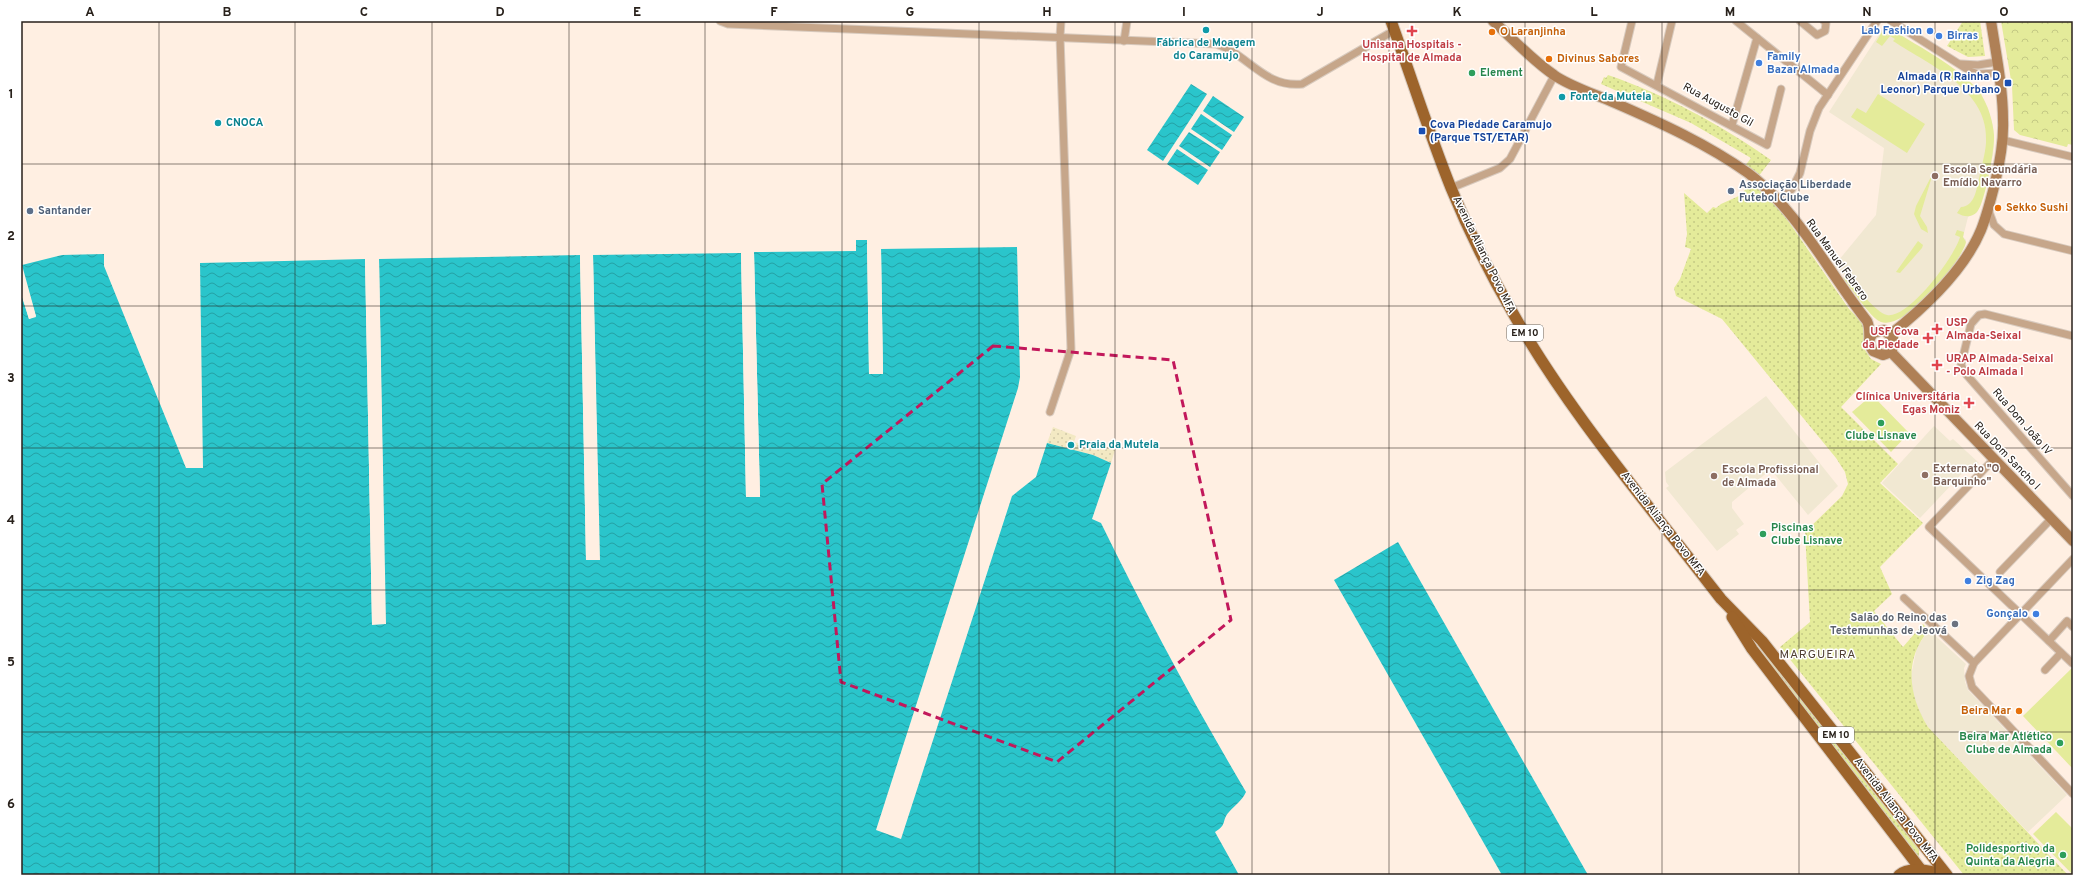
<svg xmlns="http://www.w3.org/2000/svg" width="2094" height="896" font-family="Overpass,sans-serif">
<defs>
<pattern id="grass-dots" width="8" height="8" patternUnits="userSpaceOnUse"><rect width="8" height="8" fill="#e4eb9a"/><path d="M2 2h.1M6 6h.1" fill="none" stroke="#c4c984" stroke-width="1.8" stroke-linecap="round"/></pattern>
<pattern id="sand-dots" width="8" height="8" patternUnits="userSpaceOnUse"><rect width="8" height="8" fill="#f3e9c3"/><path d="M2 2h.1M6 6h.1" fill="none" stroke="#d0c8a7" stroke-width="1.8" stroke-linecap="round"/></pattern>
<pattern id="park-crowns" width="20" height="18" patternUnits="userSpaceOnUse"><rect width="20" height="18" fill="#e4eb9a"/><path d="M2 6a3 3 0 1 1 6 0M12 15a3 3 0 1 1 6 0" fill="none" stroke="#c4c984"/></pattern>
<pattern id="water-waves" width="16" height="10" patternUnits="userSpaceOnUse"><rect width="16" height="10" fill="#2ac5cb"/><path d="M0 5q4-4 8 0t8 0" fill="none" stroke="#24a0a4"/></pattern>
</defs>
<rect width="100%" height="100%" fill="#ffefe2"/>
<!-- education -->
<g fill="#f1e8d2">
<path d="M 1885,25 L 1962,75 L 1973,85 L 1988,108 L 1993,127 L 1994,140 L 1993,155 L 1980,206 L 1976,213 L 1968,217 L 1963,237 L 1966,240 L 1965,246 L 1934,288 L 1903,317 L 1886,323 L 1877,320 L 1874,316 L 1843,278 L 1845,276 L 1838,268 L 1834,266 L 1876,215 L 1884,148 L 1829,112 Z"/>
<path d="M 1766,396 L 1838,486 L 1808,515 L 1772,471 L 1769,471 L 1732,502 L 1732,508 L 1744,524 L 1736,530 L 1739,534 L 1717,551 L 1666,488 L 1669,486 L 1666,482 L 1665,472 Z"/>
<path d="M 1934,426 L 1950,441 L 1953,439 L 1979,463 L 1974,467 L 1971,464 L 1920,518 L 1882,483 Z"/>
<path d="M 1929,630 L 1966,664 L 1964,668 L 1965,682 L 1968,690 L 2067,795 L 2028,832 L 1928,727 L 1921,716 L 1912,691 L 1911,676 L 1917,647 Z"/>
</g>
<!-- grass -->
<g fill="url(#grass-dots)">
<path d="M 1963,21 L 1980,21 L 1985,56 L 1968,57 L 1947,46 Z"/>
<path d="M 1608,75 C 1666,95 1721,125 1771,160 L 1758,177 L 1745,166 L 1751,158 L 1691,123 L 1601,84 L 1604,77 L 1606,78 Z"/>
<path d="M 1751,182 L 1782,212 L 1849,309 L 1863,323 L 1867,332 L 1865,350 L 1871,359 L 1881,364 L 1841,407 L 1898,464 L 1880,483 L 1923,523 L 1880,567 L 1892,594 L 1874,611 L 1903,647 L 1923,624 L 1929,630 C 1903,660 1909,696 1928,727 L 2068,875 L 1964,875 L 1780,647 L 1810,622 L 1805,532 L 1842,496 L 1848,484 L 1845,472 L 1836,458 L 1722,319 L 1676,296 L 1674,288 L 1680,279 L 1691,249 L 1685,247 L 1687,234 L 1684,193 L 1707,213 L 1713,207 L 1716,208 L 1721,204 L 1741,195 Z"/>
<path d="M 1758,644 L 1919,849 L 1919,858 L 1755,645 Z"/>
</g>
<!-- sand -->
<path fill="url(#sand-dots)" d="M 1053,427 L 1076,436 L 1074,442 L 1081,444 L 1081,447 L 1086,449 L 1089,440 L 1115,450 L 1111,463 L 1093,455 L 1047,443 Z"/>
<!-- park -->
<path fill="url(#park-crowns)" d="M 2001,21 L 2073,21 L 2073,145 L 2068,144 L 2067,147 L 2020,135 L 2014,130 L 2012,86 Z"/>
<!-- garden -->
<g fill="#e4eb9a">
<path d="M 1892,30 C 1918,46 1964,70 1981,94 C 1988,106 1993,121 1994,135 C 1995,148 1985,203 1977,212 C 1971,218 1964,217 1957,213 L 1961,207 C 1975,206 1976,190 1979,179 C 1981,167 1985,156 1986,143 C 1990,90 1931,66 1893,41 L 1895,39 L 1890,36 L 1882,46 L 1876,42 L 1882,32 L 1888,36 Z"/>
<path d="M 1878,94 L 1925,124 L 1907,153 L 1851,117 L 1857,108 L 1866,113 Z"/>
<path d="M 1933,173 L 1920,216 L 1927,227 L 1928,233 L 1921,229 L 1914,214 L 1916,206 Z"/>
<path d="M 1957,230 L 1964,232 L 1963,237 L 1966,242 C 1961,263 1904,331 1881,322 C 1869,317 1852,288 1843,278 L 1847,277 C 1856,286 1875,312 1887,315 C 1909,319 1955,256 1960,237 L 1955,235 Z"/>
<path d="M 1918,241 L 1923,245 L 1922,248 L 1900,273 L 1896,272 Z"/>
<path d="M 1872,395 L 1909,433 L 1891,452 L 1852,412 Z"/>
<path d="M 2073,667 L 2073,769 L 2023,716 Z"/>
<path d="M 2056,812 L 2073,829 L 2073,875 L 2033,834 Z"/>
</g>
<!-- water -->
<g fill="url(#water-waves)">
<path d="M 1191,84 L 1207,94 L 1163,161 L 1147,150 Z"/>
<path d="M 1213,96 L 1244,117 L 1234,132 L 1203,111 Z"/>
<path d="M 1201,114 L 1232,135 L 1222,150 L 1191,129 Z"/>
<path d="M 1189,132 L 1220,152 L 1210,167 L 1179,146 Z"/>
<path d="M 1177,149 L 1208,170 L 1198,185 L 1167,164 Z"/>
<path d="M 856,240 L 867,240 L 869,374 L 883,373 L 881,249 L 1017,247 L 1020,377 L 1018,388 L 876,830 L 901,839 L 1012,496 L 1036,477 L 1047,443 L 1093,455 L 1111,463 L 1092,519 L 1101,523 C 1146,615 1194,704 1246,792 C 1241,802 1236,804 1229,812 C 1221,821 1228,824 1215,832 L 1239,875 L 21,875 L 21,294 L 29,319 L 36,316 L 22,265 L 62,255 L 104,254 L 104,266 L 186,468 L 203,468 L 200,263 L 365,259 L 372,624 L 385,624 L 379,259 L 580,255 L 586,560 L 599,560 L 593,255 L 741,253 L 746,497 L 760,497 L 754,252 L 856,251 Z"/>
<path d="M 1398,542 L 1588,875 L 1502,875 L 1334,580 Z"/>
</g>
<!-- pier -->
<g fill="#ffefe2">
<path d="M 867,240 L 869,240 L 871,372 L 881,372 L 879,249 L 881,247 L 883,374 L 869,374 Z"/>
<path d="M 754,252 L 760,497 L 746,497 L 741,253 L 743,253 L 748,495 L 758,495 L 752,253 Z"/>
<path d="M 580,255 L 582,255 L 588,558 L 598,558 L 591,255 L 593,255 L 600,560 L 586,560 Z"/>
<path d="M 365,259 L 367,259 L 374,623 L 384,622 L 377,259 L 379,259 L 386,624 L 372,625 Z"/>
<path d="M 21,265 L 36,317 L 29,319 L 21,292 L 30,316 L 34,315 Z"/>
</g>
<g fill="none" stroke-linecap="round" stroke-linejoin="round">
<defs>
<g id="street">
<path d="M 720,21 L 728,24 L 1216,44 C 1248,54 1264,88 1302,84 L 1395,30"/>
<path d="M 1632,21 L 1621,67 L 1767,145 L 1781,89"/>
<path d="M 1736,21 L 1828,95"/>
<path d="M 1800,21 L 1817,35 L 1825,31 L 1826,23 L 1824,21"/>
<path d="M 1891,21 L 1970,71 L 1978,74 L 1998,73"/>
<path d="M 1124,41 L 1127,21"/>
<path d="M 1961,64 L 1978,65 L 1997,62"/>
<path d="M 1657,84 L 1672,21"/>
<path d="M 1732,125 L 1757,38"/>
<path d="M 2003,140 L 2073,157"/>
<path d="M 1451,188 L 1500,168 L 1510,159 L 1554,76"/>
<path d="M 1778,201 L 1792,189 L 1800,173 L 1810,131 L 1819,108 L 1877,21"/>
<path d="M 1988,209 L 1994,225 L 2004,234 L 2073,251"/>
<path d="M 2073,336 L 1985,314 L 1979,315 L 1971,324 L 1961,365 L 1965,373 L 2073,496"/>
<path d="M 1050,412 L 1071,349 L 1060,37 L 1061,21"/>
<path d="M 1993,460 L 1929,527 L 2072,663"/>
<path d="M 2073,559 L 1974,663 L 1969,676 L 1972,687 L 2073,794"/>
<path d="M 2000,572 L 2051,519"/>
<path d="M 1904,598 L 1974,663"/>
<path d="M 2049,641 L 2067,621 L 2073,627"/>
<path d="M 2045,670 L 2061,653"/>
</g>
<g id="secondary">
<path d="M 1493,21 C 1513,39 1532,60 1554,75 C 1569,86 1597,95 1615,103 C 1661,123 1707,144 1748,173 C 1797,209 1829,273 1867,321 C 1872,331 1866,342 1873,351 L 1883,355 C 1892,353 1895,347 1893,338 L 1884,330 L 1873,333 L 1869,340"/>
<path d="M 1891,334 C 1925,307 1964,271 1981,230 C 1987,215 1991,199 1995,183 C 2000,162 2004,142 2003,120 C 2003,87 1996,54 1991,21"/>
<path d="M 1890,351 L 2073,541"/>
</g>
<g id="primary">
<path d="M 1391,21 C 1411,76 1429,133 1451,188 C 1469,232 1490,274 1514,315 C 1566,407 1638,492 1703,576 L 1721,599 L 1762,641 L 1947,875"/>
<path d="M 1732,617 L 1752,649 L 1925,875"/>
<path d="M 1899,875 C 1909,866 1930,870 1941,875"/>
</g>
</defs>
<!-- street casing -->
<use href="#street" stroke="#d8cabe" stroke-width="9"/>
<!-- secondary casing -->
<use href="#secondary" stroke="#d8cabe" stroke-width="12"/>
<!-- primary casing -->
<use href="#primary" stroke="#d8cabe" stroke-width="13"/>
<!-- street -->
<use href="#street" stroke="#c6a68a" stroke-width="7"/>
<!-- secondary -->
<use href="#secondary" stroke="#af8056" stroke-width="10"/>
<!-- primary -->
<use href="#primary" stroke="#9d642b" stroke-width="11"/>
</g>
<!-- marked area -->
<path fill="none" stroke="#c2185b" stroke-width="3" stroke-dasharray="8 5" stroke-linejoin="round" d="M 993,346 L 1173,360 L 1231,620 L 1057,762 L 841,682 L 822,484 Z"/>
<!-- grid -->
<path fill="none" stroke="#28211b" stroke-width="1" stroke-opacity="0.55" d="M 159,21 L 159,875M 295,21 L 295,875M 432,21 L 432,875M 569,21 L 569,875M 705,21 L 705,875M 842,21 L 842,875M 979,21 L 979,875M 1115,21 L 1115,875M 1252,21 L 1252,875M 1389,21 L 1389,875M 1525,21 L 1525,875M 1662,21 L 1662,875M 1799,21 L 1799,875M 1935,21 L 1935,875M 21,164 L 2073,164M 21,306 L 2073,306M 21,448 L 2073,448M 21,590 L 2073,590M 21,732 L 2073,732"/>
<!-- markers -->
<g fill="#0f9aa8" stroke="#fff" stroke-width="1.5">
<circle cx="1206" cy="30" r="4"/>
<circle cx="1562" cy="97" r="4"/>
<circle cx="218" cy="123" r="4"/>
<circle cx="1071" cy="445" r="4"/>
</g>
<g fill="#e0444e" stroke="#fff" stroke-width="1.5">
<path d="M1410 25h4v4h4v4h-4v4h-4v-4h-4v-4h4z"/>
<path d="M1935 323h4v4h4v4h-4v4h-4v-4h-4v-4h4z"/>
<path d="M1926 332h4v4h4v4h-4v4h-4v-4h-4v-4h4z"/>
<path d="M1935 359h4v4h4v4h-4v4h-4v-4h-4v-4h4z"/>
<path d="M1967 397h4v4h4v4h-4v4h-4v-4h-4v-4h4z"/>
</g>
<g fill="#3f7fe0" stroke="#fff" stroke-width="1.5">
<circle cx="1930" cy="31" r="4"/>
<circle cx="1939" cy="36" r="4"/>
<circle cx="1759" cy="63" r="4"/>
<circle cx="1968" cy="581" r="4"/>
<circle cx="2036" cy="614" r="4"/>
</g>
<g fill="#e8710a" stroke="#fff" stroke-width="1.5">
<circle cx="1492" cy="32" r="4"/>
<circle cx="1549" cy="59" r="4"/>
<circle cx="1998" cy="208" r="4"/>
<circle cx="2019" cy="711" r="4"/>
</g>
<g fill="#2e9e5b" stroke="#fff" stroke-width="1.5">
<circle cx="1472" cy="73" r="4"/>
<circle cx="1881" cy="423" r="4"/>
<circle cx="1763" cy="534" r="4"/>
<circle cx="2060" cy="743" r="4"/>
<circle cx="2063" cy="855" r="4"/>
</g>
<g fill="#1a4fb4" stroke="#fff" stroke-width="1.5">
<rect x="2004" y="79" width="8" height="8" rx="2"/>
<rect x="1418" y="127" width="8" height="8" rx="2"/>
</g>
<g fill="#8d6e63" stroke="#fff" stroke-width="1.5">
<circle cx="1935" cy="176" r="4"/>
<circle cx="1925" cy="475" r="4"/>
<circle cx="1714" cy="476" r="4"/>
</g>
<g fill="#5c6f8a" stroke="#fff" stroke-width="1.5">
<circle cx="1731" cy="191" r="4"/>
<circle cx="30" cy="211" r="4"/>
</g>
<circle fill="#6b7280" stroke="#fff" stroke-width="1.5" cx="1955" cy="624" r="4"/>
<g text-anchor="middle" dominant-baseline="central" stroke-width="3" stroke-linejoin="round" paint-order="stroke">
<!-- shield labels -->
<g fill="#fff" stroke="#68645f" stroke-width="1">
<rect x="1507" y="325" width="36" height="16" rx="3"/>
<rect x="1818" y="727" width="36" height="16" rx="3"/>
</g>
<g font-size="10" font-weight="bold" fill="#28211b">
<text x="1525" y="333">EM 10</text>
<text x="1836" y="735">EM 10</text>
</g>
<!-- shop labels -->
<g font-size="11" font-weight="bold" fill="#366cbe" stroke="#fff" text-anchor="start">
<text x="1922" y="31" text-anchor="end">Lab Fashion</text>
<text x="1947" y="36">Birras</text>
<text x="1767" y="57">Family<tspan x="1767" dy="13">Bazar Almada</tspan></text>
<text x="1976" y="581">Zig Zag</text>
<text x="2028" y="614" text-anchor="end">Gonçalo</text>
</g>
<!-- food labels -->
<g font-size="11" font-weight="bold" fill="#c56008" stroke="#fff" text-anchor="start">
<text x="1500" y="32">O Laranjinha</text>
<text x="1557" y="59">Divinus Sabores</text>
<text x="2006" y="208">Sekko Sushi</text>
<text x="2011" y="711" text-anchor="end">Beira Mar</text>
</g>
<!-- culture labels -->
<g font-size="11" font-weight="bold" fill="#0d838f" stroke="#fff" text-anchor="start">
<text x="1206" y="43" text-anchor="middle">Fábrica de Moagem<tspan x="1206" dy="13">do Caramujo</tspan></text>
<text x="1570" y="97">Fonte da Mutela</text>
<text x="226" y="123">CNOCA</text>
<text x="1079" y="445">Praia da Mutela</text>
</g>
<!-- health labels -->
<g font-size="11" font-weight="bold" fill="#be3a42" stroke="#fff" text-anchor="start">
<text x="1412" y="45" text-anchor="middle">Unisana Hospitais -<tspan x="1412" dy="13">Hospital de Almada</tspan></text>
<text x="1946" y="323">USP<tspan x="1946" dy="13">Almada-Seixal</tspan></text>
<text x="1919" y="332" text-anchor="end">USF Cova<tspan x="1919" dy="13">da Piedade</tspan></text>
<text x="1946" y="359">URAP Almada-Seixal<tspan x="1946" dy="13">- Polo Almada I</tspan></text>
<text x="1960" y="397" text-anchor="end">Clínica Universitária<tspan x="1960" dy="13">Egas Moniz</tspan></text>
</g>
<!-- leisure labels -->
<g font-size="11" font-weight="bold" fill="#27864d" stroke="#fff" text-anchor="start">
<text x="1480" y="73">Element</text>
<text x="1881" y="436" text-anchor="middle">Clube Lisnave</text>
<text x="1771" y="528">Piscinas<tspan x="1771" dy="13">Clube Lisnave</tspan></text>
<text x="2052" y="737" text-anchor="end">Beira Mar Atlético<tspan x="2052" dy="13">Clube de Almada</tspan></text>
<text x="2055" y="849" text-anchor="end">Polidesportivo da<tspan x="2055" dy="13">Quinta da Alegria</tspan></text>
</g>
<!-- transit labels -->
<g font-size="11" font-weight="bold" fill="#164399" stroke="#fff" text-anchor="end">
<text x="2000" y="77">Almada (R Rainha D<tspan x="2000" dy="13">Leonor) Parque Urbano</tspan></text>
<text x="1430" y="125" text-anchor="start">Cova Piedade Caramujo<tspan x="1430" dy="13">(Parque TST/ETAR)</tspan></text>
</g>
<!-- street labels -->
<g font-size="11" fill="#28211b" stroke="#fff">
<text transform="translate(1718 105) rotate(29)">Rua Augusto Gil</text>
<text transform="translate(1484 255) rotate(64)">Avenida Aliança Povo MFA</text>
<text transform="translate(1837 260) rotate(54)">Rua Manuel Febrero</text>
<text transform="translate(2022 422) rotate(49)">Rua Dom João IV</text>
<text transform="translate(2007 456) rotate(46)">Rua Dom Sancho I</text>
<text transform="translate(1663 524) rotate(52)">Avenida Aliança Povo MFA</text>
<text transform="translate(1896 810) rotate(52)">Avenida Aliança Povo MFA</text>
</g>
<!-- education labels -->
<g font-size="11" font-weight="bold" fill="#785e54" stroke="#fff" text-anchor="start">
<text x="1943" y="170">Escola Secundária<tspan x="1943" dy="13">Emídio Navarro</tspan></text>
<text x="1933" y="469">Externato "O<tspan x="1933" dy="13">Barquinho"</tspan></text>
<text x="1722" y="470">Escola Profissional<tspan x="1722" dy="13">de Almada</tspan></text>
</g>
<!-- service labels -->
<g font-size="11" font-weight="bold" fill="#4e5e75" stroke="#fff" text-anchor="start">
<text x="1739" y="185">Associação Liberdade<tspan x="1739" dy="13">Futebol Clube</tspan></text>
<text x="38" y="211">Santander</text>
</g>
<!-- worship labels -->
<g font-size="11" font-weight="bold" fill="#5b616d" stroke="#fff" text-anchor="end">
<text x="1947" y="618">Salão do Reino das<tspan x="1947" dy="13">Testemunhas de Jeová</tspan></text>
</g>
<!-- neighbourhood labels -->
<g font-size="12" letter-spacing="1" fill="#504033" stroke="#fff">
<text x="1818" y="655">MARGUEIRA</text>
</g>
</g>
<!-- border -->
<rect width="2094" height="896" fill="none" stroke="#ffffff" stroke-width="44"/>
<rect x="22" y="22" width="2050" height="852" fill="none" stroke="#28211b" stroke-width="1.5"/>
<g font-size="13" text-anchor="middle" font-weight="bold" fill="#28211b">
<text x="90" y="16">A</text>
<text x="227" y="16">B</text>
<text x="364" y="16">C</text>
<text x="500" y="16">D</text>
<text x="637" y="16">E</text>
<text x="774" y="16">F</text>
<text x="910" y="16">G</text>
<text x="1047" y="16">H</text>
<text x="1184" y="16">I</text>
<text x="1320" y="16">J</text>
<text x="1457" y="16">K</text>
<text x="1594" y="16">L</text>
<text x="1730" y="16">M</text>
<text x="1867" y="16">N</text>
<text x="2004" y="16">O</text>
<text x="11" y="98">1</text>
<text x="11" y="240">2</text>
<text x="11" y="382">3</text>
<text x="11" y="524">4</text>
<text x="11" y="666">5</text>
<text x="11" y="808">6</text>
</g>
</svg>
